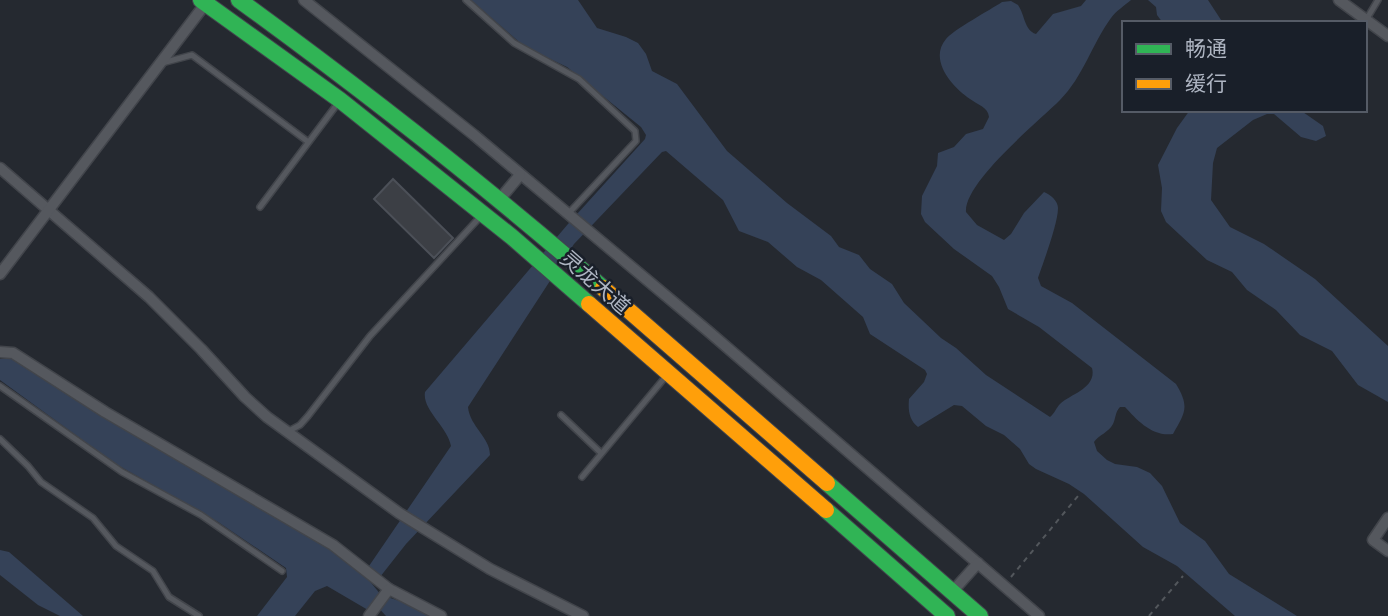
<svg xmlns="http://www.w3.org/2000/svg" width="1388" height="616" font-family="'Asap Condensed','Noto Sans SC',sans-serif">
<rect width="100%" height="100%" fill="#252930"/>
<!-- water -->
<g fill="#354258">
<path d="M 471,0 L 578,0 L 597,28 L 626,37 L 638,43 L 646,54 L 652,71 L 677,84 L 727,151 L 787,203 L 831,236 L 839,247 L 859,255 L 870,269 L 892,284 L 904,303 L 941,338 L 956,348 L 986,375 L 1050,417 C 1055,413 1056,408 1060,404 C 1071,394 1097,388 1092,368 L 1039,327 L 1008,309 L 999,287 L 992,276 L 954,249 L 925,222 L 921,214 L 922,196 L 937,166 L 938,153 L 954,147 L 966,134 L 983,129 L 989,117 C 988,107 978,105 970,99 C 953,88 928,60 946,39 C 953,30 990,10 1002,2 L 1011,1 L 1018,5 C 1025,15 1024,30 1036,34 L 1053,14 L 1081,6 L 1086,0 L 1131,0 C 1124,6 1116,11 1111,18 C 1092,44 1083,77 1060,100 C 1038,122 964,182 966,212 L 977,225 L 1004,240 L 1011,234 L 1024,213 L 1044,192 C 1051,195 1058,201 1058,208 C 1058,224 1043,263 1038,278 L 1041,286 L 1072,303 L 1176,384 C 1190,407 1185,413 1173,434 C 1152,437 1137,420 1125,407 L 1120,407 C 1115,412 1116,418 1113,424 C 1109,432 1099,435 1094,442 L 1097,451 L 1107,460 L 1115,464 L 1137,467 L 1150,473 L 1162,486 L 1180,523 L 1205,541 L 1229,574 L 1297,616 L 1235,616 L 1177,566 L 1143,547 L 1084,494 L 1069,484 L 1036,469 L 1029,464 L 1020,449 L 1004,435 L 986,426 L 962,406 L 954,405 L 918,427 C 909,420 908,410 909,399 L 924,382 L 927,374 L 925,370 L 870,334 L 863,317 L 821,280 L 797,267 L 768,242 L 739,231 L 723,200 L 666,151 L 662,152 L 574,244 L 468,407 C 470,427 490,437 490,455 L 406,544 L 380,577 L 369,566 L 451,446 C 448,427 422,410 425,392 L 568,224 L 645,139 L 646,135 L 641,127 L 567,67 L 525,47 Z"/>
<path d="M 1148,0 L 1208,0 L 1223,23 L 1163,23 L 1157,15 L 1156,7 Z"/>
<path d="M 1190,110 L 1300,110 L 1323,126 L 1326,136 L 1316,141 L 1301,137 L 1274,114 L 1267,114 L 1253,120 L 1217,148 L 1213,163 L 1211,200 L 1230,227 L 1264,244 L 1315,279 L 1388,346 L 1388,402 L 1358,385 L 1332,351 L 1300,335 L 1276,310 L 1247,290 L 1232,272 L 1207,260 L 1166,222 L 1161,211 L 1162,188 L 1158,165 L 1177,128 Z"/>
<path d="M 10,358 L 136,436 L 320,542 L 368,579 L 381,595 L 406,603 L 430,616 L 386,616 L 374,603 L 368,610 L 327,586 L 315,591 L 295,616 L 257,616 L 287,577 L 286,568 L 218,522 L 114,463 L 0,380 L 0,359 Z"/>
<path d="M 0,550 L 9,552 L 83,616 L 60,616 L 38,605 L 0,575 Z"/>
</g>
<!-- building -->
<path fill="#3c3f45" stroke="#4c5058" stroke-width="2" d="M 393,179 L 453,238 L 434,258 L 374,199 Z"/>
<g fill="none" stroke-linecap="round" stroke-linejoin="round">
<defs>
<g id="lane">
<path d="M 466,0 L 514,43 L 579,79 L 635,131 L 636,141 L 567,215"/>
<path d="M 1366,20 L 1378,0"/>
<path d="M 162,63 L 192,55 L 307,141"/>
<path d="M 260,207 L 338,103"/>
<path d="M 0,386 L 122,472 L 201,515 L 282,571"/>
<path d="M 561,415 L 601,453"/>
<path d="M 287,432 L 300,425 L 308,416 L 370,336 L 481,216"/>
<path d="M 0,439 L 28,466 L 41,482 L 93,518 L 116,546 L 153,571 L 169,597 L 199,616"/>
<path d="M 582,477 L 667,375"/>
</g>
<g id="street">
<path d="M 304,0 L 474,135 L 708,331 L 1039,616"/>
<path d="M 1339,0 L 1388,36"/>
<path d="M 0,168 L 149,297 L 201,349 L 245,397 L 267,417 L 399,513 L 490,569 L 583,616"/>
<path d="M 500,199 L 520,175"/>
<path d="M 0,274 L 206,3"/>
<path d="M 0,352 L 13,353 L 105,412 L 333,545 L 389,589 L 441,616"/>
<path d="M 1388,518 L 1373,540 L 1388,551"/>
<path d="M 952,592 L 978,563"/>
<path d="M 369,616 L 389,589"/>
</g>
<g id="fast">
<path d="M 201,0 L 340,100 L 512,237 L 589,304"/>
<path d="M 239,0 C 364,91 486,186 603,288"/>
<path d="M 827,483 L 980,616"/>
<path d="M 826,510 L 947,616"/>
</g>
<g id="slow">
<path d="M 603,288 L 827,483"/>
<path d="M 589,304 L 826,510"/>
</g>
</defs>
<!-- lane casing -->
<use href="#lane" stroke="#42454b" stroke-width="8"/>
<!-- street casing -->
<use href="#street" stroke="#42454b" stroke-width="13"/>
<!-- fast casing -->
<use href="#fast" stroke="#42454d" stroke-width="18"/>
<!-- slow casing -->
<use href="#slow" stroke="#42454d" stroke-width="18"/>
<!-- path -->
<g stroke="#53575c" stroke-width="2" stroke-dasharray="5 5" stroke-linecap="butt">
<path d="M 1011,577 L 1078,496"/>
<path d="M 1149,616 L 1183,576"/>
</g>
<!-- lane -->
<use href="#lane" stroke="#55585e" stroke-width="5"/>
<!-- street -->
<use href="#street" stroke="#55585e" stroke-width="10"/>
<!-- fast -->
<use href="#fast" stroke="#30b455" stroke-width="16"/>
<!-- slow -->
<use href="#slow" stroke="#ff9f0a" stroke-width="16"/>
</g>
<g text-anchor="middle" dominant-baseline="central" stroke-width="5" stroke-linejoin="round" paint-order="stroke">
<!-- street labels -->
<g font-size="21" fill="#aeb5c2" stroke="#191f29">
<text transform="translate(596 282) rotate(41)">灵龙大道</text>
</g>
</g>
<!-- legend -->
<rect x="1122" y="21" width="245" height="91" fill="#191f29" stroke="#555b66" stroke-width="2"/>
<rect x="1136" y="44" width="35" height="10" fill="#30b455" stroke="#555b66" stroke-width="2"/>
<text x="1185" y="56" font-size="21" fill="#aeb5c2">畅通</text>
<rect x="1136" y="79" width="35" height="10" fill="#ff9f0a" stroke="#555b66" stroke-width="2"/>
<text x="1185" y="91" font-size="21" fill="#aeb5c2">缓行</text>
</svg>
